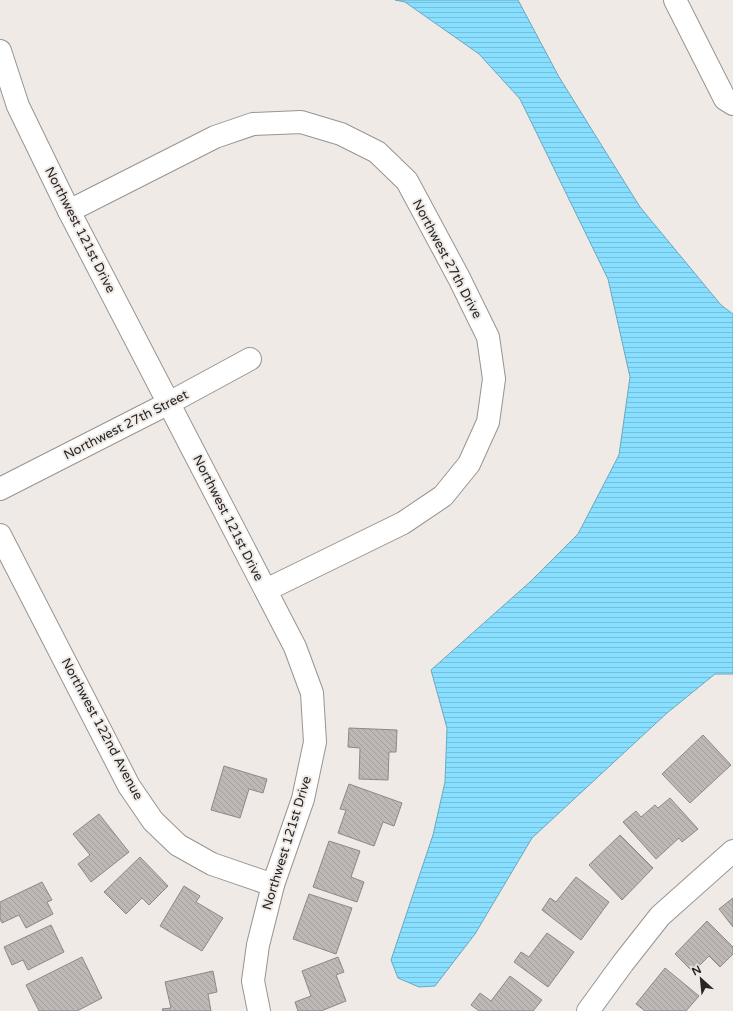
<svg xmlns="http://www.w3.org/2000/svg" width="733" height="1011" font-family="'Varela Round',sans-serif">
<defs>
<pattern id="water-rules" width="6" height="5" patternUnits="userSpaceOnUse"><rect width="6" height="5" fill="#88dfff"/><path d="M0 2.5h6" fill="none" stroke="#75bfda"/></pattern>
<pattern id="building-back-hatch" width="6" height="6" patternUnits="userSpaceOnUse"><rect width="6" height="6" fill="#bdb8b5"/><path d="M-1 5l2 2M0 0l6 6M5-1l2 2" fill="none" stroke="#a29e9c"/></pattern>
</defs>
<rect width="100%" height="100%" fill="#efeae6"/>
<!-- water -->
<path fill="url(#water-rules)" stroke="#6ba8be" d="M 395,0 L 518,0 L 559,77 L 640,207 L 721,305 L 733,314 L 733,674 L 715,674 L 667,713 L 532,838 L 475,934 L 435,986 L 419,987 L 398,978 L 391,960 L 433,835 L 445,782 L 447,728 L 431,670 L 531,581 L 578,534 L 619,455 L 630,377 L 608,279 L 520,99 L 479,54 L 405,2 Z"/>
<!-- building -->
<g fill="url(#building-back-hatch)" stroke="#8d8885">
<path d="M 349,728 L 397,730 L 396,752 L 389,752 L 388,780 L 359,779 L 360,748 L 348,747 Z"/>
<path d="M 703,735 L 731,765 L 690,803 L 662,774 Z"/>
<path d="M 224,766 L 267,779 L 263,793 L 249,789 L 240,818 L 211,810 Z"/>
<path d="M 349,784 L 402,803 L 394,826 L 383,822 L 374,846 L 338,833 L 346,810 L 340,809 Z"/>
<path d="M 670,798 L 698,829 L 682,842 L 679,838 L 656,859 L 623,822 L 636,811 L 641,817 L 655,805 L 658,808 Z"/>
<path d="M 99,814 L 129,852 L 91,882 L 78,864 L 90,855 L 73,834 Z"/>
<path d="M 620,835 L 653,868 L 622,900 L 589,865 Z"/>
<path d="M 329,841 L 360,851 L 351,877 L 364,882 L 357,902 L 313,887 Z"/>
<path d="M 140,857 L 168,886 L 149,905 L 142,898 L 126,914 L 104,892 Z"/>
<path d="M 576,877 L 609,902 L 581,940 L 542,910 L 550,898 L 556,902 Z"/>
<path d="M 42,882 L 52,900 L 47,902 L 53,914 L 26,928 L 19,915 L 2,923 L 0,919 L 0,902 Z"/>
<path d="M 184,886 L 200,896 L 196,902 L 223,918 L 202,951 L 160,926 Z"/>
<path d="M 309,894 L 352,908 L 336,954 L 293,939 Z"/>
<path d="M 733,898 L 733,927 L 719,909 Z"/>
<path d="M 707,921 L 733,947 L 733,954 L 720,967 L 709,956 L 693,972 L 675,954 Z"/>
<path d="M 51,925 L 64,952 L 28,970 L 23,960 L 12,965 L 4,947 Z"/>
<path d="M 547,933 L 574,952 L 548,987 L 514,962 L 521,952 L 529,957 Z"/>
<path d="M 82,957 L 102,998 L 77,1011 L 39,1011 L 26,985 Z"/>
<path d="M 338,957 L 344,972 L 336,975 L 346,1001 L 321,1011 L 298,1011 L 295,1002 L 311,996 L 302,971 Z"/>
<path d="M 665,968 L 699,996 L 686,1011 L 645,1011 L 636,1004 Z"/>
<path d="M 213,971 L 217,992 L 208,994 L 211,1011 L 163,1011 L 162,1009 L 171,1008 L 165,982 Z"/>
<path d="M 510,976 L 542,1000 L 533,1011 L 479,1011 L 471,1005 L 480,993 L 491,1001 Z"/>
</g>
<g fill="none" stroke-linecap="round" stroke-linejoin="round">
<defs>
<g id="minor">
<path d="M 675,0 L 725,99 L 733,104"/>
<path d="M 0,51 L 18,106 L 69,211 L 295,647 L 312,693 L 315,742 L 303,799 L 273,885 L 258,945 L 253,981 L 259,1011"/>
<path d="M 69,211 L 215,137 L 253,124 L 301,122 L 341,134 L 377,152 L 407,181 L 459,278 L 488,337 L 494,379 L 488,422 L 469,464 L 443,496 L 403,523 L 266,590"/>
<path d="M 0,489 L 169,403 L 250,359"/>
<path d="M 0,535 L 129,786 L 153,821 L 178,845 L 212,864 L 273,885"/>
<path d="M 588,1011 L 623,963 L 660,916 L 733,851"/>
</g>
</defs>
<!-- minor casing -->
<use href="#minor" stroke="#989491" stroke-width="24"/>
<!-- minor -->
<use href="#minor" stroke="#fff" stroke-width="22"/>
</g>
<g text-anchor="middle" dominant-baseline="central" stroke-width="4" stroke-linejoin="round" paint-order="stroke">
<!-- street labels -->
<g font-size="13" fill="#282625" stroke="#efeae6">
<text transform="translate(80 230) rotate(63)">Northwest 121st Drive</text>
<text transform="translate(447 259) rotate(62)">Northwest 27th Drive</text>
<text transform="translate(126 425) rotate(-27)">Northwest 27th Street</text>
<text transform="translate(228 518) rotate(63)">Northwest 121st Drive</text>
<text transform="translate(102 729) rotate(62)">Northwest 122nd Avenue</text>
<text transform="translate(287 843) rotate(-73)">Northwest 121st Drive</text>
</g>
</g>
<!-- north arrow -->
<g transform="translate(701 979) rotate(333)" stroke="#efeae6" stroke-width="3" paint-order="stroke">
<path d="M0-3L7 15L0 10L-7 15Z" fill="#282625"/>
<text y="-6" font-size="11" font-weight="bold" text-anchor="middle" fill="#282625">N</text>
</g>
</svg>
